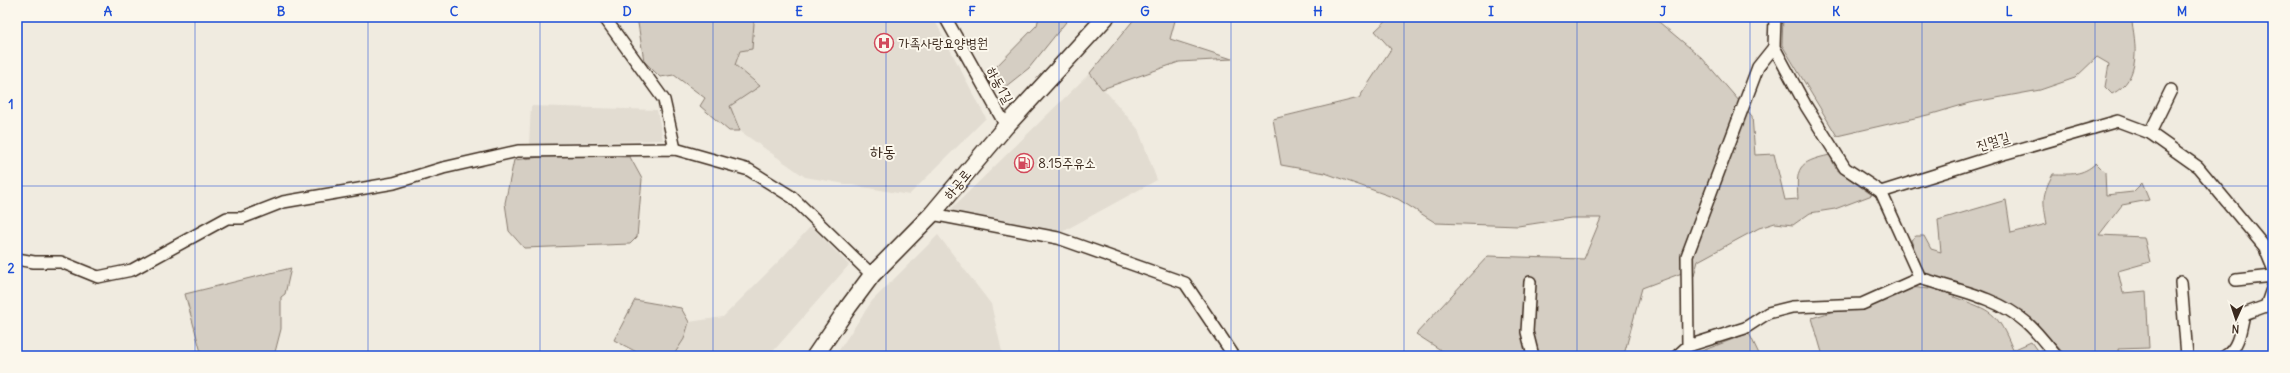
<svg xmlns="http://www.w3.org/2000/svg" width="2290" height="373" font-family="Delius,'Poor Story',sans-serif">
<rect width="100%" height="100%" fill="#f0ebe0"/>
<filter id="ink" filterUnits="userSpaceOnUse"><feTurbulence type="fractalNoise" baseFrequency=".025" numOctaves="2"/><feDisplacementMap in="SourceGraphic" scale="8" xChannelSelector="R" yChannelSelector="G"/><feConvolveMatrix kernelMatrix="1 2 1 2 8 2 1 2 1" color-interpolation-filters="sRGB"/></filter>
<g filter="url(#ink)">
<!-- built -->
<g fill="#e2dcd1">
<path d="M 749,17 L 933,17 L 986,118 L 909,195 L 805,177 L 740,131 L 729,106 L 760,86 L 735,65 L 754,23 Z"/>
<path d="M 1090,73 L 1138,129 L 1157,180 L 1060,233 L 949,211 Z"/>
<path d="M 531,106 L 657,110 L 663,140 L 529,144 Z"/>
<path d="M 811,226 L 849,265 L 769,356 L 673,356 L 684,339 L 689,322 L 723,317 L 780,260 Z"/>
<path d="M 938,235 L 991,304 L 1003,356 L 835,356 L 872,301 Z"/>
</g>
<!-- green -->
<g fill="#d5cec3" stroke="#887c70">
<path d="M 637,17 L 749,17 L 754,23 L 752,49 L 740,51 L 735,65 L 760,86 L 730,106 L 740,131 L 729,131 L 700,106 L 705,98 L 674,75 L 660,77 L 644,61 Z"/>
<path d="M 1039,17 L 1070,17 L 1029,68 L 1005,87 L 993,70 L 1037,25 Z"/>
<path d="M 1136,17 L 1176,17 L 1170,39 L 1232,59 L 1179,62 L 1102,89 L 1090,73 Z"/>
<path d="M 1390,17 L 1653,17 L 1702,58 L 1752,116 L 1755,155 L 1774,154 L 1785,200 L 1798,199 C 1796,168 1797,162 1830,155 L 1836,169 L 1872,195 L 1835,209 L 1810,213 L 1793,225 L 1775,223 L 1759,228 L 1698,261 L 1694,276 L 1682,273 L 1642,288 L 1625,351 L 1617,356 L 1450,356 L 1416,334 L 1488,256 L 1584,259 L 1601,218 L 1571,218 L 1518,226 L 1436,223 L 1398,199 L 1325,173 L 1281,165 L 1273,119 L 1359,98 L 1391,49 L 1375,31 Z"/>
<path d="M 1783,17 L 2131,17 C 2136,44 2142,79 2112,94 L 2105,87 L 2109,64 L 2097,57 L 2075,78 L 2040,90 L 1969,103 L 1932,114 L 1837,136 L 1782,45 Z"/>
<path d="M 559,155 L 630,157 L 642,179 L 637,237 L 630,244 L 524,248 L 509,231 L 505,203 L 514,160 Z"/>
<path d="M 2096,163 L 2105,172 L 2106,195 L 2133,192 L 2142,183 L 2149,200 L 2122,205 L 2099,235 L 2144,237 L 2150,262 L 2118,271 L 2123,293 L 2146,291 L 2149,348 L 2118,349 L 2119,356 L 2066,356 C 2032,318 2007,298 1957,285 L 1954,297 C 1992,311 1997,311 2013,350 L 2031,342 L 2041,356 L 1823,356 L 1812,318 L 1909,287 L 1929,289 L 1911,240 L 1916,236 L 1924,236 L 1931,249 L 1941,252 L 1938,220 L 2006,200 L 2011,233 L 2047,224 C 2043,200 2041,197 2053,174 C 2071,174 2082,176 2096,163 Z"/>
<path d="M 291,268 L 285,294 L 281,297 L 281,329 L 274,356 L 202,356 L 185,294 Z"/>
<path d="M 635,300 L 681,308 L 689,322 L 684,339 L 673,356 L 644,356 L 614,340 Z"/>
<path d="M 1749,333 L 1760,356 L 1691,356 L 1694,354 Z"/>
</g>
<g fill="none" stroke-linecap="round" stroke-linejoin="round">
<defs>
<g id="minor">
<path d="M 604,17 L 664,100 L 675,149"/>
<path d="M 945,17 L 1006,126"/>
<path d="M 1775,17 L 1774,47 L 1806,106 L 1845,168 L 1881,192 L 1989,158 L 2118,121 L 2150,133 L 2198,167 L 2273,257"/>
<path d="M 2150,133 L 2171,90"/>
<path d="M 1881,192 L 1920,278 C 1957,290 1997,297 2027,323 C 2038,333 2047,345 2056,356"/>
<path d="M 932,214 L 1058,238 L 1185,283 L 1234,356"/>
<path d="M 2266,251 L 2273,268"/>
<path d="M 17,259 L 34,262 L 61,262 L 98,277 L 132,270 L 227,218 L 242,218 L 283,202 L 394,183 L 443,168 L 518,151 L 675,149 L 749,170 L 792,197 L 872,275"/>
<path d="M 2236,280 L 2273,276"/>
<path d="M 1530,282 L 1527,332 L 1533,356"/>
<path d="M 2181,282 L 2187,356"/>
<path d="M 1688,346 L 1745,328 L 1768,313 L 1792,307 L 1862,304 L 1920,278"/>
<path d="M 1677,356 L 1688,346 L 1687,256 L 1758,67 L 1774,47"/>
<path d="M 2225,356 C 2239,349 2241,327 2244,314 L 2266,306 L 2273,286"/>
</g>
<path id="secondary" d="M 815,356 L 849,306 L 872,275 L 932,214 L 1006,126 L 1106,17"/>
</defs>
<!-- minor casing -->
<use href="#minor" stroke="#3b2a1e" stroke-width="14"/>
<!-- secondary casing -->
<use href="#secondary" stroke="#3b2a1e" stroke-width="19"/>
<!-- minor -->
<use href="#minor" stroke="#fbf7ec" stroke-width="11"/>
<!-- secondary -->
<use href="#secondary" stroke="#fbf7ec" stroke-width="16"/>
</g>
</g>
<!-- grid -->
<path fill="none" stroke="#1d4ed8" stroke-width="1" stroke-opacity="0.55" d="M 195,17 L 195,356M 368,17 L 368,356M 540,17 L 540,356M 713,17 L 713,356M 886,17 L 886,356M 1059,17 L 1059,356M 1231,17 L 1231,356M 1404,17 L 1404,356M 1577,17 L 1577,356M 1750,17 L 1750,356M 1922,17 L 1922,356M 2095,17 L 2095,356M 17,186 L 2273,186"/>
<!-- icons -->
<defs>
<symbol id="hospital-ring" viewBox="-11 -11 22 22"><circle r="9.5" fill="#fbf7ec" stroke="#d1495b" stroke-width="1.5"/><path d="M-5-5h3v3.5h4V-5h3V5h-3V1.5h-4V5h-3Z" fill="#d1495b"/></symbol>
<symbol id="fuel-ring" viewBox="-11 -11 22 22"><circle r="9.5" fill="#fbf7ec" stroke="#d1495b" stroke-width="1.5"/><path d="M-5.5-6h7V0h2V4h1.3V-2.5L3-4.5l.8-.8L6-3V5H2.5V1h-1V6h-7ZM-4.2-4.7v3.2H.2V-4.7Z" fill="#d1495b"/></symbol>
</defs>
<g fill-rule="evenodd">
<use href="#hospital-ring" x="873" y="32" width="22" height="22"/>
<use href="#fuel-ring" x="1013" y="152" width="22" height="22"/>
</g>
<g text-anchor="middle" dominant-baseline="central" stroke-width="4" stroke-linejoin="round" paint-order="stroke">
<!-- poi labels -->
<g font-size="14" fill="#3b2a1e" stroke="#fbf7ec" text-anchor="start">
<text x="898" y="43">가족사랑요양병원</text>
<text x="1038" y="163">8.15주유소</text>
</g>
<!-- street labels -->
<g font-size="14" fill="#3b2a1e" stroke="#fbf7ec">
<text transform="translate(1000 85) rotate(61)">하동1길</text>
<text transform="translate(1993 141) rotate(-17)">진멀길</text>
<text transform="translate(957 184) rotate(-50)">하공로</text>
</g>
<!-- quarter labels -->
<g font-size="16" fill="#3b2a1e" stroke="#fbf7ec">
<text x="883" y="151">하동</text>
</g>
</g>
<!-- margin -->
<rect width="2290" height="373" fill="none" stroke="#fbf7ec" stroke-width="44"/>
<!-- north arrow -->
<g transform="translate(2236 319) rotate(183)" stroke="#fbf7ec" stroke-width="3" paint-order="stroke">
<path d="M0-3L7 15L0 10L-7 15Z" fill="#3b2a1e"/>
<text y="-6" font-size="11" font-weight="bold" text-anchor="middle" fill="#3b2a1e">N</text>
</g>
<rect x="22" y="22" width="2246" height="329" fill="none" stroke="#1d4ed8" stroke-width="1.5"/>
<g font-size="13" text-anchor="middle" font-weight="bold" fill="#1d4ed8">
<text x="108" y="16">A</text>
<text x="281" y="16">B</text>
<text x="454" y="16">C</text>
<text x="627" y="16">D</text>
<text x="799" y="16">E</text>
<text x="972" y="16">F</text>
<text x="1145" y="16">G</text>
<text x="1318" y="16">H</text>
<text x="1491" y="16">I</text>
<text x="1663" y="16">J</text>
<text x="1836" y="16">K</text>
<text x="2009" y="16">L</text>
<text x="2182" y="16">M</text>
<text x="11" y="109">1</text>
<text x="11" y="273">2</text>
</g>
</svg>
